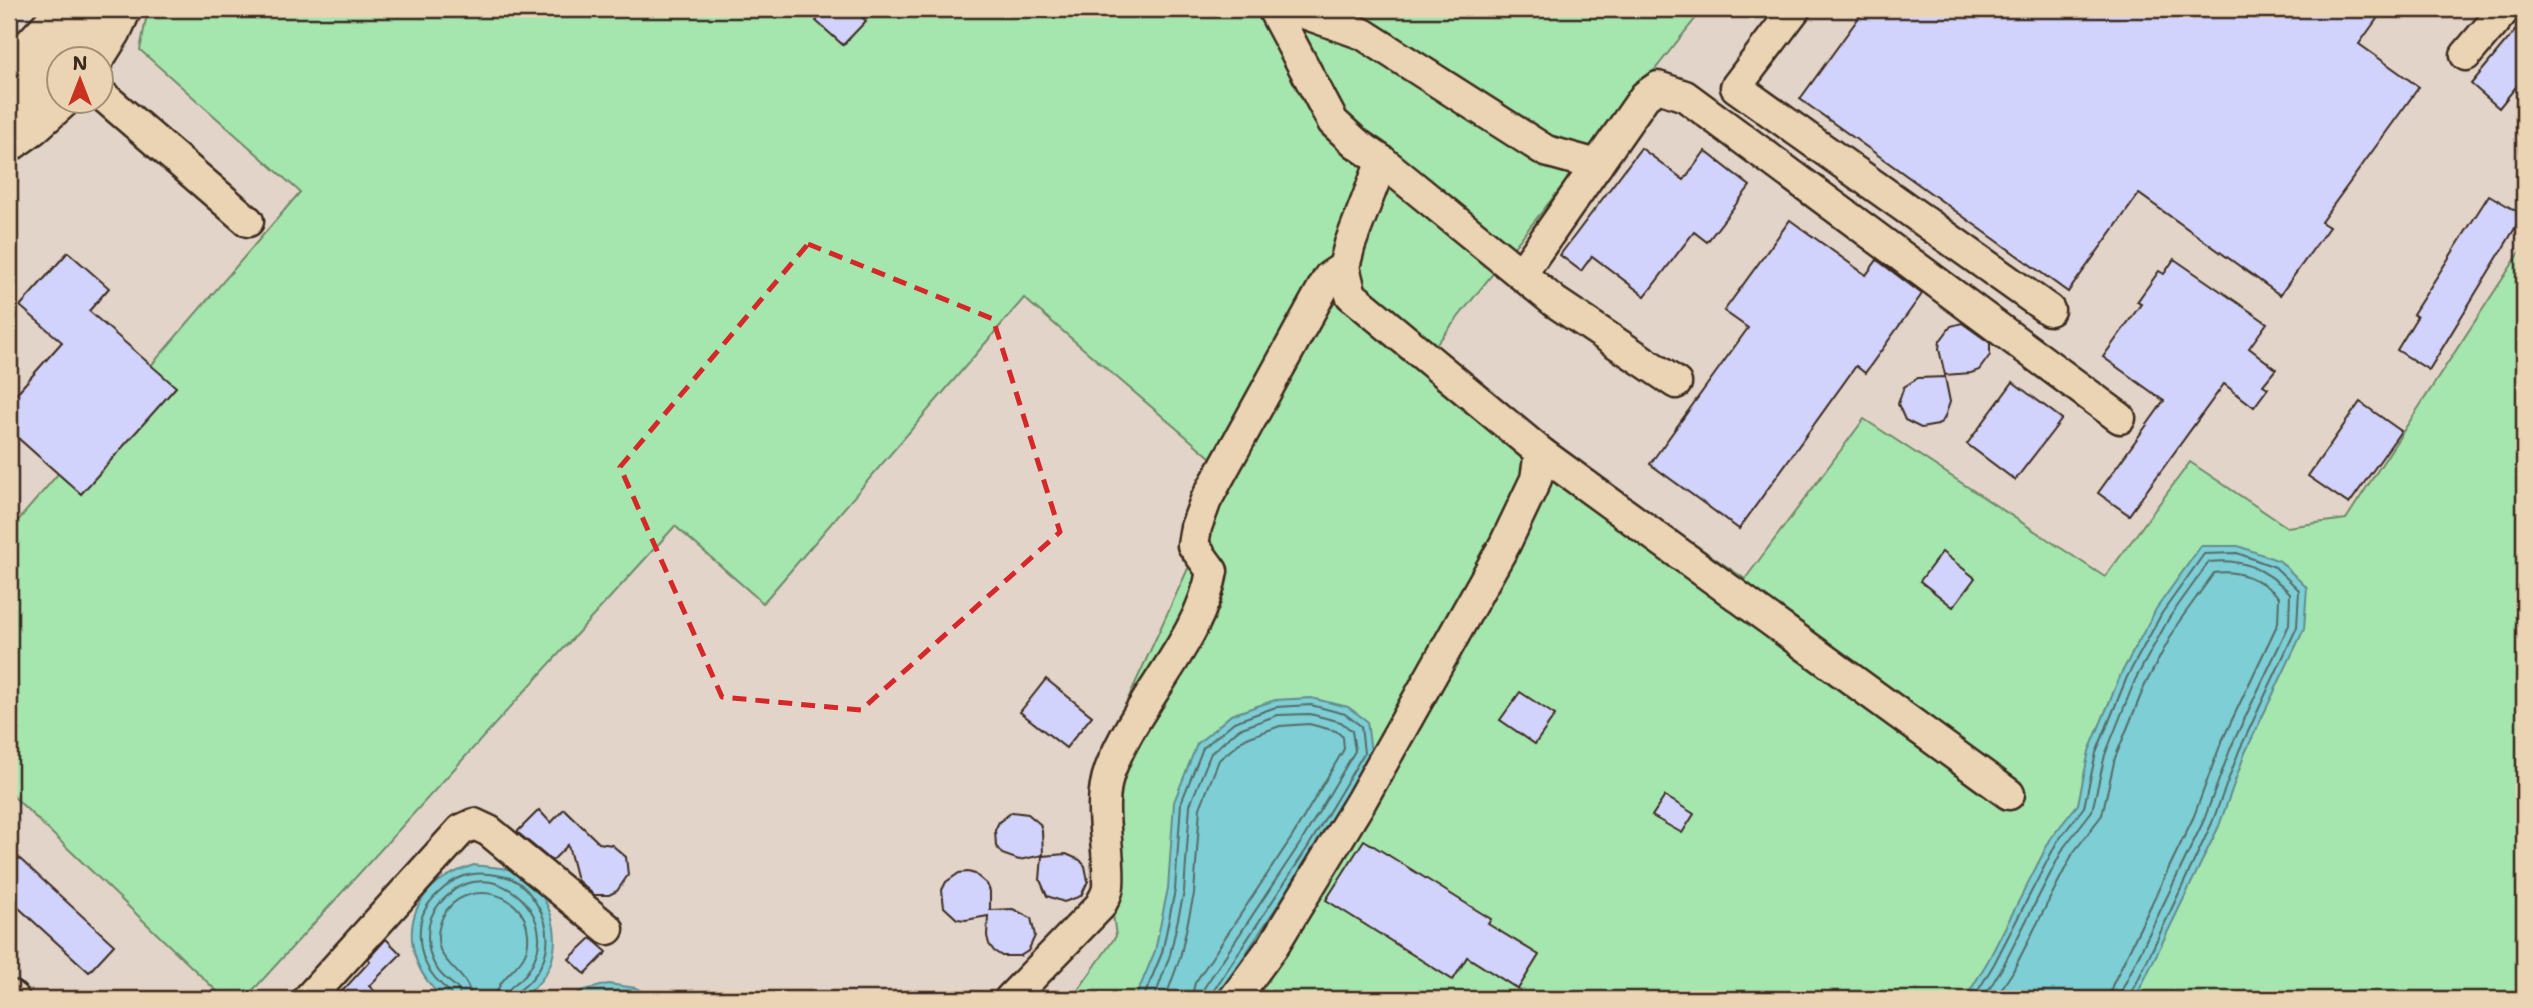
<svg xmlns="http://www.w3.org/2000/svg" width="2533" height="1008" font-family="'Shantell Sans',sans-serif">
<rect width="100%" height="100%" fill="#ebd4b3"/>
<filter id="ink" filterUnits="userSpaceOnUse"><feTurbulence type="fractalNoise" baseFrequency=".0143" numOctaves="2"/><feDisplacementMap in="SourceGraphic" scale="14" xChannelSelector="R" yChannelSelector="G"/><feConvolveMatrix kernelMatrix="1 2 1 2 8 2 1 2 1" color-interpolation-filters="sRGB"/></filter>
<g filter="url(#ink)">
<!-- built -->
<g fill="#e3d4c9" fill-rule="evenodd">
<path d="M 9,9 L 148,9 L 140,51 L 300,192 L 9,531 ZM 60,60 L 102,60 L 102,102 L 60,102 Z"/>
<path d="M 1703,9 L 2524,9 L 2524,246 L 2346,519 L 2287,527 L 2190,462 L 2106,577 L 1864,419 L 1745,580 L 1424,359 Z"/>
<path d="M 1024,298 L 1231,475 L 1093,775 L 1116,936 L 1072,999 L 246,999 L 675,526 L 763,603 Z"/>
<path d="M 9,792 L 225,999 L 9,999 Z"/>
</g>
<!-- green -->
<path fill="#a5e6af" stroke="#708866" stroke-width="2" d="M 148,9 L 1703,9 L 1425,359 L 1745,579 L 1864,419 L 2105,577 L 2190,462 L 2287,527 L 2346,519 L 2524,246 L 2524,999 L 1072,999 L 1116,936 L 1093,775 L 1231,475 L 1024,298 L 763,603 L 675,526 L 245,999 L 225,999 L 9,792 L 9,531 L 300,192 L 140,50 Z"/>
<!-- water -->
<g fill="#7dced5" stroke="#638c8c" stroke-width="2">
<path d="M 2201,546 L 2238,546 L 2280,561 L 2307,588 L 2304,629 L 2245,753 L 2219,826 L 2135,999 L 1965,999 L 1988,961 L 2051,838 L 2078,804 L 2089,751 L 2121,674 L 2156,609 Z"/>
<path d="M 1311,698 L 1348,707 L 1367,721 L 1371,753 L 1314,850 L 1216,999 L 1135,999 L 1155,951 L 1168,888 L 1174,802 L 1197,744 L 1231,715 L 1275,700 Z"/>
<path d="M 474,865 C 485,867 500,867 511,870 C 549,884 567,939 546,973 C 531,997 518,999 493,999 C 479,999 463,1002 450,999 C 442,998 434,990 429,983 C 410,959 404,922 425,895 C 437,879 456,871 474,865 Z"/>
<path d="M 608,984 L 636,988 L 655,999 L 570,999 L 581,991 Z"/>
</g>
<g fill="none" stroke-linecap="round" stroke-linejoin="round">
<!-- shore -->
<g stroke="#556c67" stroke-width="2">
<path d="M 451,999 L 450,992 C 428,975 418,956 420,928 C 421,910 431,899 444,888 C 457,876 471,872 488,874 C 495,875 503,875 510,878 C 522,883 529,892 536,903 C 557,935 548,970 517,992 L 515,999"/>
<path d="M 460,999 C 460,987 454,986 446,979 C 430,965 426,945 429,925 C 431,914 437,905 445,898 C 449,895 453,890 457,888 C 492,867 537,898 539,936 C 540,950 532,969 521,979 C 513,986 507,987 507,999"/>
<path d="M 471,999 C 470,968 428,965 440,924 C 454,877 525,886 528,934 C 531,969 497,971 496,999"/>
<path d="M 1143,999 L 1162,953 L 1175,890 L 1181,803 L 1203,748 L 1234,722 L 1276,707 L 1311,705 L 1345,714 L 1361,726 L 1364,753 L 1308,847 L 1212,993 L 1210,999"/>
<path d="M 1154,999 L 1170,955 L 1184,892 L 1190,805 L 1211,753 L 1239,729 L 1278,715 L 1310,714 L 1341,722 L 1352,731 L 1355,751 L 1301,842 L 1204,988 L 1202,999"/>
<path d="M 1165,999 L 1180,958 L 1194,894 L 1200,808 L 1219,760 L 1244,739 L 1280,726 L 1309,724 L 1336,731 L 1343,737 L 1344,749 L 1292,837 L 1195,983 L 1191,999"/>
<path d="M 1973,999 L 1994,964 L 2057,842 L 2084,807 L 2096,753 L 2127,677 L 2162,613 L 2204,554 L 2237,553 L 2275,567 L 2299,590 L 2297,627 L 2239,751 L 2212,823 L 2129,999"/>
<path d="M 1983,999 L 2002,968 L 2064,847 L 2092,811 L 2105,755 L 2135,680 L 2169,618 L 2209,562 C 2243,558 2266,569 2290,593 L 2289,625 L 2231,747 L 2204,820 L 2122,990 L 2120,999"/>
<path d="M 1995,999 L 2012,973 L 2073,853 L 2102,815 L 2115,758 L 2145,685 L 2178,623 L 2214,573 C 2239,569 2262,580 2279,597 L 2278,623 L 2221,743 L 2194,816 L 2112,986 L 2110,999"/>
</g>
</g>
<!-- building -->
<g fill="#d1d3fc" stroke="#3b2a1e" stroke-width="2">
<path d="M 827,9 L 854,9 L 866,21 L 843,45 L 816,21 Z"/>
<path d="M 1865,9 L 2384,9 L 2359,44 L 2419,87 L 2321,222 L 2329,227 L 2280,295 L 2139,194 L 2068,292 L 1800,99 Z"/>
<path d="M 2524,20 L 2524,77 L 2499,108 L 2471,84 Z"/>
<path d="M 1641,148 L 1684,180 L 1705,151 L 1750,186 L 1707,242 L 1694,232 L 1645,296 L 1592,256 L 1581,271 L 1560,255 Z"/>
<path d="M 2489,195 L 2523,215 L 2429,370 L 2397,350 L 2417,317 L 2413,314 Z"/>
<path d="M 1790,220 L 1866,275 L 1877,260 L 1922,294 L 1865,373 L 1856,366 L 1739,529 L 1650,464 L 1748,328 L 1724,311 Z"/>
<path d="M 68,252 L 109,288 L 89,311 L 176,387 L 81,494 L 9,430 L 9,402 L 62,342 L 20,306 Z"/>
<path d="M 2174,259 L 2267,323 L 2249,348 L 2276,369 L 2263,385 L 2268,388 L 2254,407 L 2224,384 L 2129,515 L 2098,493 L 2164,401 L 2103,357 L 2141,304 L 2137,302 L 2159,271 L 2164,274 Z"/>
<path d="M 1962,323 L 1990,343 L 1990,355 L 1979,370 L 1971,373 L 1945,375 L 1939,349 L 1940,341 L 1951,326 Z"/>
<path d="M 1945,377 L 1950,402 L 1944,419 L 1938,425 L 1921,428 L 1905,420 L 1898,404 L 1904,387 L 1918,378 Z"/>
<path d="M 2013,382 L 2062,419 L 2015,480 L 1967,444 Z"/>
<path d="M 2360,402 L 2401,431 L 2349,504 L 2308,476 Z"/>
<path d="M 1942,552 L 1975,578 L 1953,607 L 1920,581 Z"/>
<path d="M 1046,679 L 1092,716 L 1066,748 L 1020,712 Z"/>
<path d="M 1520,692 L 1555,715 L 1535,744 L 1500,720 Z"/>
<path d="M 1665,796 L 1694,814 L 1682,833 L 1652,816 Z"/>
<path d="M 564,809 L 599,843 L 612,845 L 626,857 L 628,875 L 617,891 L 609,895 L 594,895 L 577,880 L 568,845 L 552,861 L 517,832 L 539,810 L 551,823 Z"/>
<path d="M 1012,812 L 1028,814 L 1040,824 L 1042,831 L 1043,855 L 1019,860 L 1002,854 L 996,846 L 995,830 L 999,822 Z"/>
<path d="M 1364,840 L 1491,919 L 1488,924 L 1539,955 L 1518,989 L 1467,957 L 1453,980 L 1326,900 Z"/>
<path d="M 9,849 L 114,945 L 89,972 L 9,899 Z"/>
<path d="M 1066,854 L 1080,860 L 1085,866 L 1088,881 L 1081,896 L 1064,902 L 1047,896 L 1040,880 L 1042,856 Z"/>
<path d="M 968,872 L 975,874 L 987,884 L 990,891 L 990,910 L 1013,909 L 1031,918 L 1035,936 L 1028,951 L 1020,956 L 1002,956 L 994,951 L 989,944 L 987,936 L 988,916 L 966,920 L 957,919 L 944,907 L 942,890 L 946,882 L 959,873 Z"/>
<path d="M 591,938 L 607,952 L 585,974 L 569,959 Z"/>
<path d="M 386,939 L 401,954 L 369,986 L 383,999 L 335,999 L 370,961 L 368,959 Z"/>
</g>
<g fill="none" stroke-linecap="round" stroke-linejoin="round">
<defs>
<g id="minor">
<path d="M 1273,9 L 1333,122 L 1356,143 L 1382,161 L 1555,302 L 1676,383"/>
<path d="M 1293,9 L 1363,34 L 1546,151 L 1597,165"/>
<path d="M 1795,9 L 1736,87 L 2049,310"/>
<path d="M 2466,55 L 2505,9"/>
<path d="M 98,60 L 115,33 L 126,9"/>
<path d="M 9,66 L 62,9"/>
<path d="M 102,95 L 248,221"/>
<path d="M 9,147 L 34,129 L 64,102"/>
<path d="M 1382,161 L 1350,244 L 1344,267 L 1351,295 L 1540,452 L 2009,794"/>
<path d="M 1521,274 L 1645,96 L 1658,87 L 1685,96 L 2120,418"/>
<path d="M 9,995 L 14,999"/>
<path d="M 308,999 L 461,830 L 474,824 L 489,831 L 608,929"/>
<path d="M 1010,999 L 1100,906 C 1103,900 1108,893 1108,886 C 1111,847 1096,809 1110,770 C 1135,703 1201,640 1212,571 L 1193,545 L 1196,527 L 1206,500 L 1329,277 L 1344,267"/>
<path d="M 1234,999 L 1273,946 L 1361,801 L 1505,544 L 1536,479 L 1540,452"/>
</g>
<path id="highway" d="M 9,117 L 56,58 L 101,9"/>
</defs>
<!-- minor casing -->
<use href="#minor" stroke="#3b2a1e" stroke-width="35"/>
<!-- highway casing -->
<use href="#highway" stroke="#3b2a1e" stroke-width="44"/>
<!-- minor -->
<use href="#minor" stroke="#ebd4b3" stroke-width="30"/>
<!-- highway -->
<use href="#highway" stroke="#ebd4b3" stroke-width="38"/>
</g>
</g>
<!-- marked area -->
<path fill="none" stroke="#d62828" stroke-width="5" stroke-dasharray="14 9" stroke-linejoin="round" d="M 808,244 L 993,319 L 1060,532 L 861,710 L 722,697 L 620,467 Z"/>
<!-- margin -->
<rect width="2533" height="1008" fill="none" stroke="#ebd4b3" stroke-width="35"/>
<rect x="18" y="18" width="2498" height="973" fill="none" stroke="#3b2a1e" stroke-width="2.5" filter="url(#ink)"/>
<!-- north arrow -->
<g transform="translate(80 80)"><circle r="33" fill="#ebd4b3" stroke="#a59077" stroke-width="2"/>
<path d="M0-5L12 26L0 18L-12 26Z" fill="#c8321e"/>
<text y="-10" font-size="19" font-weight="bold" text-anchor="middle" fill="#3b2a1e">N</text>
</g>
</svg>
